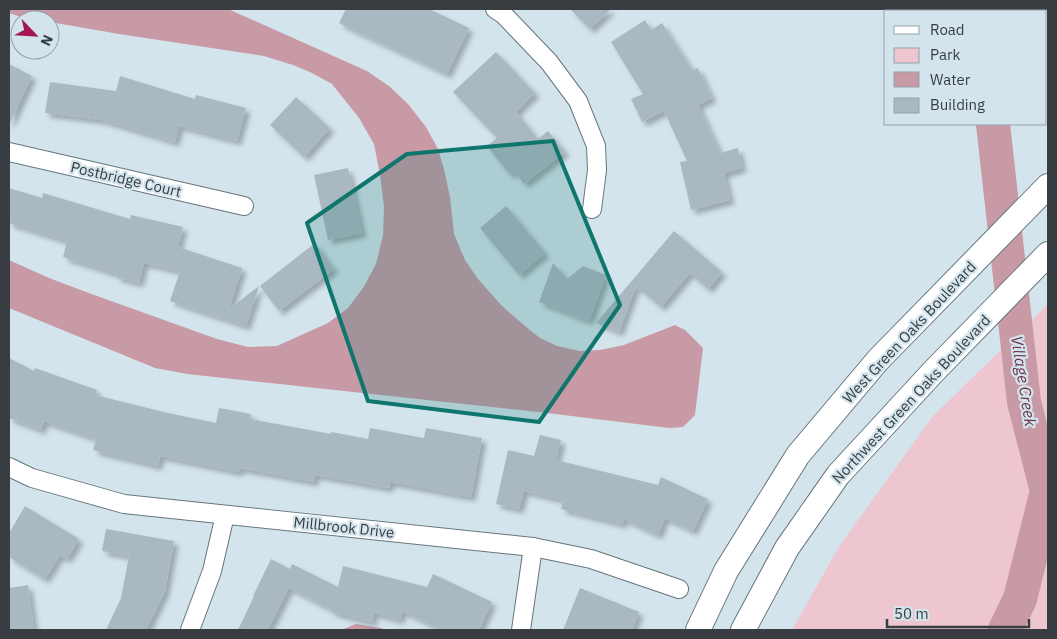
<svg xmlns="http://www.w3.org/2000/svg" width="1057" height="639" font-family="'IBM Plex Sans',sans-serif">
<defs>
<filter id="shadow"><feDropShadow dx="4.5" dy="4.5" stdDeviation="2.5" flood-color="#0004"/></filter>
</defs>
<rect width="100%" height="100%" fill="#d4e4ed"/>
<!-- green -->
<path fill="#edc6d0" d="M 1048,304 L 1048,630 L 792,630 L 840,545 L 933,416 Z"/>
<!-- water -->
<g fill="#c79aa6">
<path d="M 9,9 L 228,9 L 367,71 L 389,86 L 408,104 L 426,127 L 438,149 L 444,169 L 450,197 L 454,234 L 465,260 L 478,279 L 501,305 L 525,326 L 540,338 L 557,346 L 580,351 L 600,350 L 624,345 L 675,325 L 685,330 L 703,348 L 695,415 L 683,427 L 669,428 L 547,413 L 187,374 L 155,368 L 9,308 L 9,260 L 49,278 L 86,292 L 217,339 L 248,347 L 277,346 L 328,323 L 348,308 L 363,288 L 376,264 L 383,235 L 384,207 L 380,175 L 374,144 L 359,118 L 332,84 L 310,72 L 293,65 L 264,56 L 119,34 L 50,22 L 50,20 C 35,20 23,18 9,13 Z"/>
<path d="M 356,624 L 381,628 L 386,630 L 341,630 Z"/>
</g>
<g fill="none" stroke-linecap="round" stroke-linejoin="round">
<!-- river -->
<g stroke="#c79aa6" stroke-width="34">
<path d="M 972,9 L 972,11"/>
<path d="M 993,124 L 1024,402 L 1047,491 L 1020,599 L 1005,630"/>
</g>
</g>
<!-- building -->
<g fill="#aab8c1" filter="url(#shadow)">
<path d="M 346,9 L 429,9 L 469,28 L 447,74 L 339,23 Z"/>
<path d="M 570,9 L 611,9 L 590,29 Z"/>
<path d="M 645,20 L 651,30 L 662,23 L 692,70 L 698,68 L 712,98 L 698,105 L 720,153 L 738,148 L 742,168 L 724,173 L 730,200 L 691,210 L 680,162 L 687,161 L 664,111 L 642,122 L 631,99 L 643,94 L 611,42 Z"/>
<path d="M 496,52 L 535,93 L 516,112 L 538,139 L 548,131 L 565,152 L 524,184 L 514,171 L 510,175 L 487,146 L 497,138 L 453,92 Z"/>
<path d="M 9,64 L 32,76 L 9,125 Z"/>
<path d="M 120,76 L 195,99 L 196,95 L 246,108 L 237,141 L 179,126 L 175,142 L 102,120 L 45,113 L 50,82 L 116,91 Z"/>
<path d="M 296,97 L 330,128 L 304,157 L 270,125 Z"/>
<path d="M 348,168 L 362,233 L 328,240 L 314,175 Z"/>
<path d="M 9,188 L 42,198 L 43,193 L 130,219 L 131,215 L 183,227 L 178,247 L 242,268 L 229,309 L 259,286 L 246,326 L 170,301 L 180,271 L 144,263 L 139,283 L 116,277 L 117,274 L 63,257 L 67,241 L 9,223 Z"/>
<path d="M 506,206 L 545,253 L 519,275 L 480,228 Z"/>
<path d="M 674,231 L 722,272 L 708,289 L 690,273 L 661,307 L 636,286 L 619,332 L 596,323 Z"/>
<path d="M 315,243 L 334,269 L 279,311 L 260,286 Z"/>
<path d="M 553,263 L 567,279 L 583,266 L 606,275 L 589,321 L 539,302 Z"/>
<path d="M 9,358 L 34,371 L 35,368 L 97,390 L 95,395 L 168,413 L 216,423 L 219,408 L 251,414 L 250,419 L 331,434 L 331,432 L 368,439 L 370,428 L 424,438 L 426,428 L 482,438 L 471,497 L 390,482 L 389,488 L 315,475 L 314,482 L 240,468 L 239,472 L 160,456 L 158,466 L 93,450 L 96,439 L 44,421 L 41,430 L 9,418 Z"/>
<path d="M 540,435 L 561,440 L 556,460 L 658,485 L 661,477 L 708,499 L 693,531 L 665,518 L 658,535 L 624,519 L 622,524 L 561,509 L 563,500 L 524,491 L 519,509 L 496,504 L 508,450 L 534,456 Z"/>
<path d="M 25,506 L 79,539 L 67,559 L 60,555 L 45,579 L 9,557 L 9,533 Z"/>
<path d="M 106,529 L 174,541 L 165,591 L 146,630 L 106,630 L 121,598 L 129,556 L 102,551 Z"/>
<path d="M 271,559 L 290,569 L 292,564 L 338,587 L 343,566 L 427,587 L 433,574 L 492,602 L 479,630 L 443,630 L 402,611 L 400,620 L 374,613 L 372,622 L 331,612 L 332,610 L 289,588 L 268,630 L 238,630 L 254,596 L 253,596 Z"/>
<path d="M 28,585 L 34,630 L 9,630 L 9,588 Z"/>
<path d="M 580,588 L 639,612 L 632,630 L 563,630 Z"/>
</g>
<g fill="none" stroke-linecap="round" stroke-linejoin="round">
<defs>
<g id="street">
<path d="M 495,9 L 504,15 L 549,62 L 578,101 L 596,146 L 597,170 L 592,209"/>
<path d="M 9,152 L 244,206"/>
<path d="M 9,467 L 32,478 L 124,504 L 533,547 L 591,559 L 679,589"/>
<path d="M 190,630 L 212,571 L 225,515"/>
<path d="M 521,630 L 533,547"/>
</g>
<g id="secondary">
<path d="M 698,630 L 726,571 L 798,455 L 878,360 L 1048,186"/>
<path d="M 743,630 L 787,548 L 838,475 L 933,372 L 1048,254"/>
</g>
</defs>
<!-- street casing -->
<use href="#street" stroke="#67757d" stroke-width="20"/>
<!-- secondary casing -->
<use href="#secondary" stroke="#67757d" stroke-width="26"/>
<!-- street -->
<use href="#street" stroke="#fff" stroke-width="18"/>
<!-- secondary -->
<use href="#secondary" stroke="#fff" stroke-width="24"/>
</g>
<!-- marked area -->
<path fill="#0f766e" fill-opacity="0.2" stroke="#0f766e" stroke-width="4" stroke-linejoin="round" d="M 553,141 L 620,305 L 539,422 L 368,401 L 307,223 L 407,154 Z"/>
<g text-anchor="middle" dominant-baseline="central" stroke-width="4.5" stroke-linejoin="round" paint-order="stroke">
<!-- street labels -->
<g font-size="15" fill="#373d40" stroke="#d4e4ed">
<text transform="translate(126 179) rotate(13)">Postbridge Court</text>
<text transform="translate(909 332) rotate(-47)">West Green Oaks Boulevard</text>
<text transform="translate(911 399) rotate(-47)">Northwest Green Oaks Boulevard</text>
<text transform="translate(344 527) rotate(6)">Millbrook Drive</text>
</g>
<!-- water labels -->
<g font-size="16" font-style="italic" fill="#6c3346" stroke="#d4e4ed">
<text transform="translate(1024 381) rotate(81)">Village Creek</text>
</g>
</g>
<!-- border -->
<rect width="1057" height="639" fill="none" stroke="#373d40" stroke-width="20"/>
<!-- legend -->
<rect x="884" y="10" width="162" height="115" fill="#d4e4ed" stroke="#95a1a8"/>
<rect x="894" y="26" width="25" height="8" fill="#ffffff" stroke="#95a1a8"/>
<text x="930" y="35" font-size="15" fill="#373d40">Road</text>
<rect x="894" y="48" width="25" height="15" fill="#edc6d0" stroke="#95a1a8"/>
<text x="930" y="60" font-size="15" fill="#373d40">Park</text>
<rect x="894" y="72" width="25" height="15" fill="#c79aa6" stroke="#95a1a8"/>
<text x="930" y="85" font-size="15" fill="#373d40">Water</text>
<rect x="894" y="98" width="25" height="15" fill="#aab8c1" stroke="#95a1a8"/>
<text x="930" y="110" font-size="15" fill="#373d40">Building</text>
<!-- north arrow -->
<g transform="translate(35 35) rotate(115)"><circle r="24" fill="#d4e4ed" stroke="#95a1a8"/>
<path d="M0-4L9 19L0 12L-9 19Z" fill="#a51657"/>
<text y="-8" font-size="14" font-weight="bold" text-anchor="middle" fill="#373d40">N</text>
</g>
<!-- scale -->
<path d="M887 619v8h142v-8" fill="none" stroke="#373d40" stroke-width="2.5"/>
<text x="894" y="619" font-size="15" fill="#373d40" stroke="#d4e4ed" stroke-width="4" paint-order="stroke">50 m</text>
</svg>
